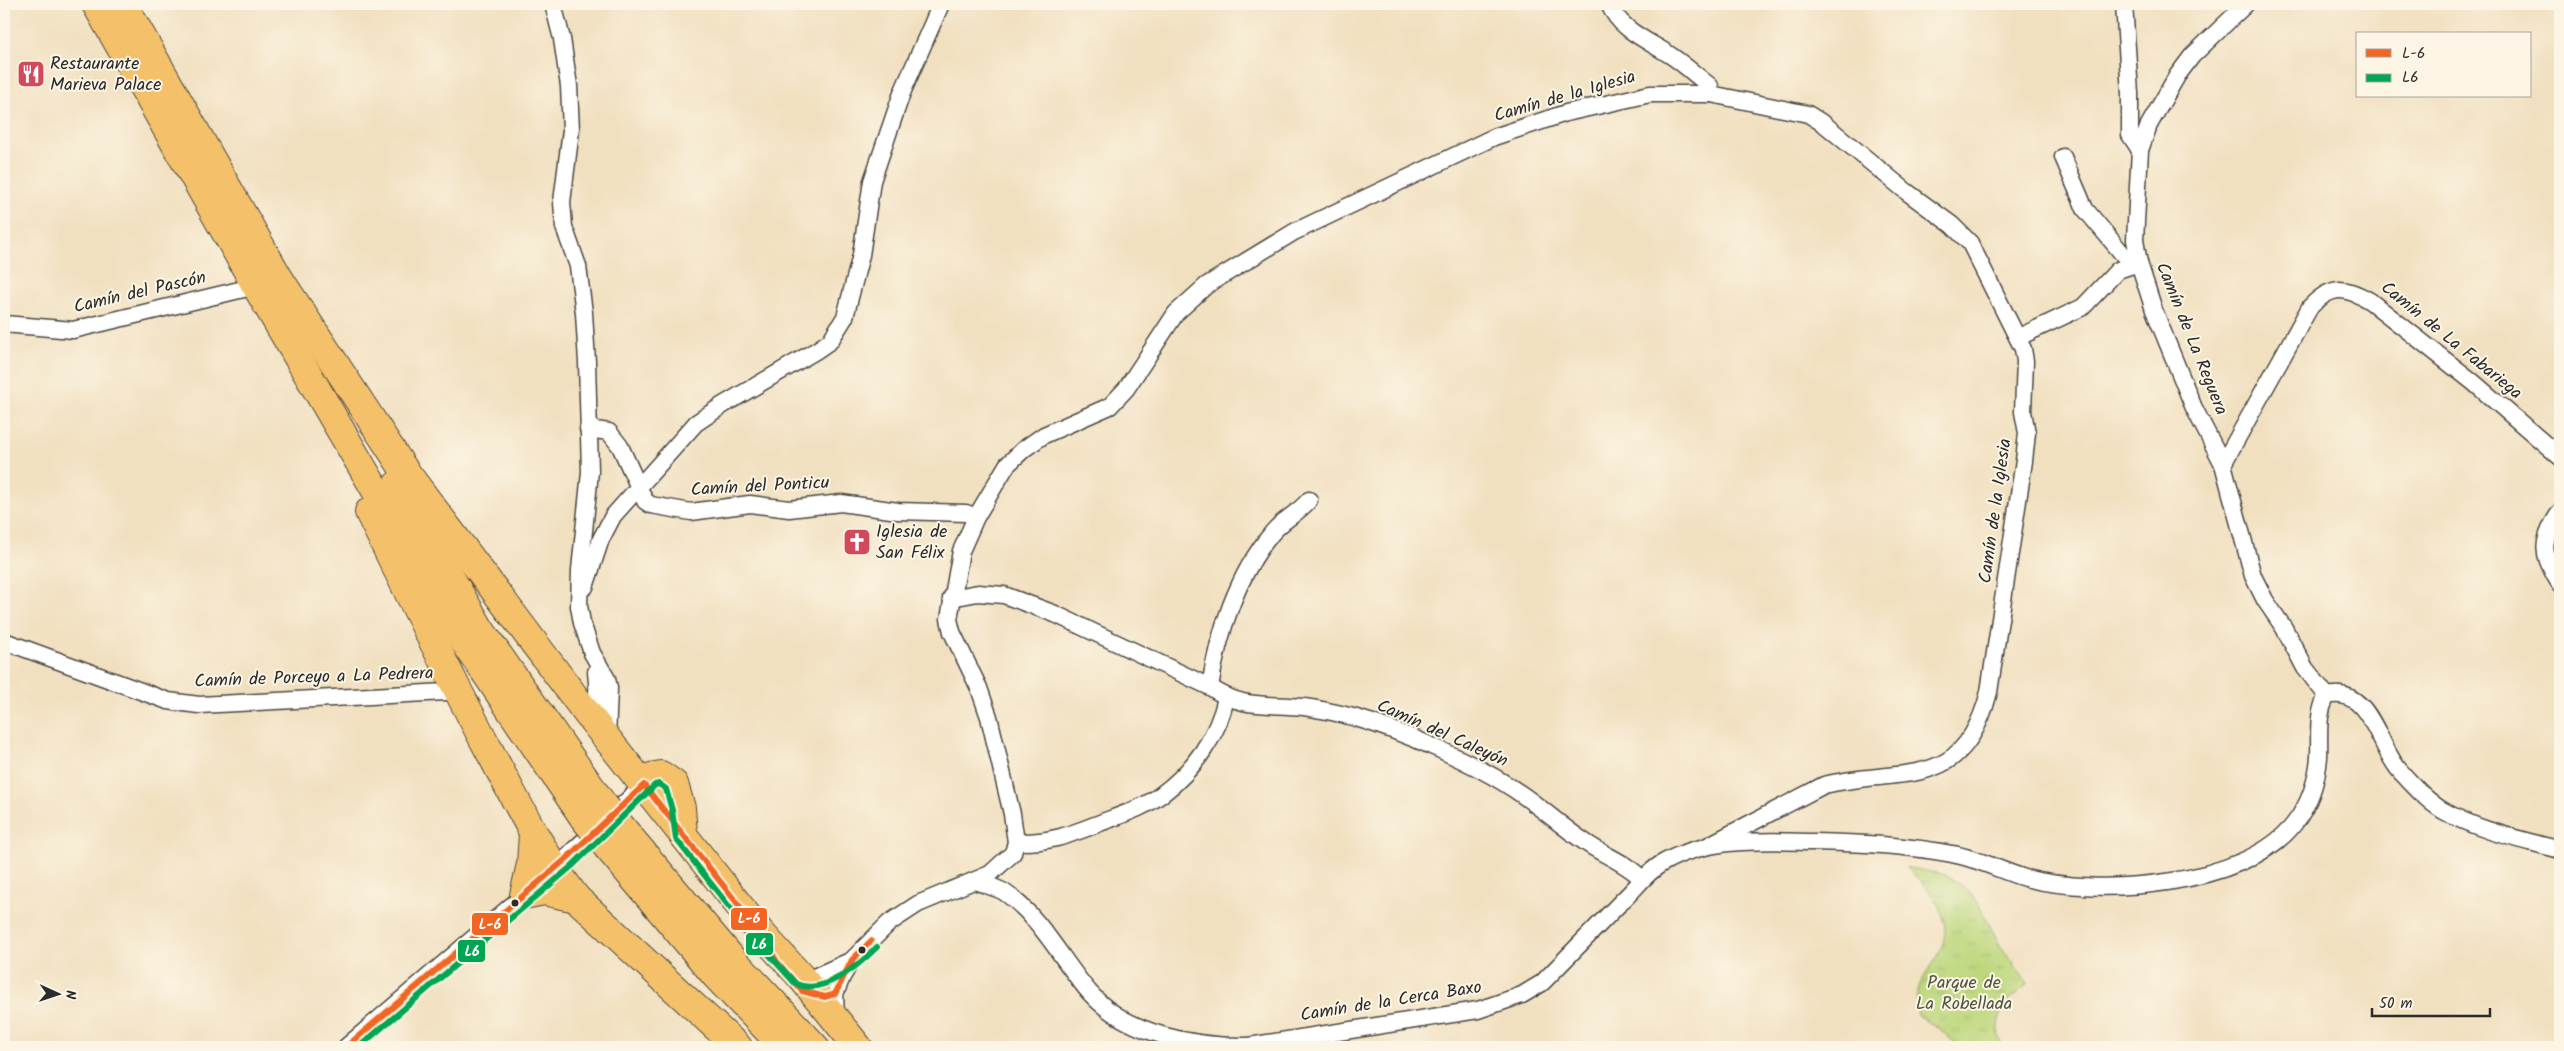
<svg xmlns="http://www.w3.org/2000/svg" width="2564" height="1051" font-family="Kalam,sans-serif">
<defs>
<pattern id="grass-tufts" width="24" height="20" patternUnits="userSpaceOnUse" patternTransform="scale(1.25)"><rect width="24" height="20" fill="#bcd77c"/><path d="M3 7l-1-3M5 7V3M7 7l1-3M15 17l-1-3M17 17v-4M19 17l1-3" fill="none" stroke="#a2b96b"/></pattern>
</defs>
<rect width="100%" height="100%" fill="#fcf5e5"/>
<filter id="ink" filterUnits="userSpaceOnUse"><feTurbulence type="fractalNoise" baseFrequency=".02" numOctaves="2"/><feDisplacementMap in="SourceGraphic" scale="10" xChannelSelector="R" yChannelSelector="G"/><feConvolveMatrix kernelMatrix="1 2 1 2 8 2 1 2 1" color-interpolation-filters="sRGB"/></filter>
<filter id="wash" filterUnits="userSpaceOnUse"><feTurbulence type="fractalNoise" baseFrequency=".0096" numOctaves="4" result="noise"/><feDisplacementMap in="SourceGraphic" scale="20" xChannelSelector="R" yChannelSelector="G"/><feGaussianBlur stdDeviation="1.12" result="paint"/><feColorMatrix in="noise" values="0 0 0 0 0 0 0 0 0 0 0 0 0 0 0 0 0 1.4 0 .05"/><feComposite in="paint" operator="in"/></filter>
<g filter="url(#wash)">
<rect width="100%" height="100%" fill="#f1e0c0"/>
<!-- grass -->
<path fill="url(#grass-tufts)" stroke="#748154" d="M 1906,867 L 1946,875 L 1968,890 L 1977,901 L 2000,945 L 2027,983 C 2023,991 2019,992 2013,997 C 1997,1008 1995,1031 2002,1047 L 1960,1047 L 1938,1028 L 1918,1015 C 1913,988 1922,981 1936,959 C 1959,921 1933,892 1906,867 Z"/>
</g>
<g filter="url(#ink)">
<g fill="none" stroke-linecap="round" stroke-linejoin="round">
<defs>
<g id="minor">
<path d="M 553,4 L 562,39 L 569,86 L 571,130 L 562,202 L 564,227 L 578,266 L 584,313 L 587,362 L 590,472 L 580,570 L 579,606 L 582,623 L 592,653 L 607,679 L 609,688 L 607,739"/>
<path d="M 1609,4 C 1621,32 1650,41 1673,57 C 1686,66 1698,77 1710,86 L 1711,94"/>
<path d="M 2124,4 L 2130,93 L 2130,135 L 2140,150"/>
<path d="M 2246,4 L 2192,56 L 2177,76 L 2149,125 L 2140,150 L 2135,240 L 2139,263 L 2154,310 L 2194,408 L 2223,464 L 2253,576 L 2265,600 L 2284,628 L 2305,668 L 2327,696"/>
<path d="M 2063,157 L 2085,209 L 2131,264"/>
<path d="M 4,324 L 73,330 L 256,286"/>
<path d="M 2019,337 L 2083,307 L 2118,270 L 2139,263"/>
<path d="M 588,429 L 609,432 L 620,446 L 645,501 L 651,505 L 691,512 L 750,504 L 789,509 L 841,503 L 898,511 L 966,513 L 976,517"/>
<path d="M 2223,464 L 2310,307 C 2331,285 2344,286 2370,301 L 2473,382 L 2560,457"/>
<path d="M 2560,512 C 2540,541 2541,555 2560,584"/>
<path d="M 585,587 L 601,539 L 613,516 L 696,423 L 723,405 L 817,350 L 830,341 L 845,317 L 861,255 L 872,181 L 902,93 L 941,4"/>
<path d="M 951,598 L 978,593 L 1004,595 L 1055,614 L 1210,687 C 1243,710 1267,703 1304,707 C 1320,709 1337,713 1353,717 C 1402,731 1476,763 1518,792 C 1541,807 1562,827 1585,842 C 1603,855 1627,863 1642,879"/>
<path d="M 4,641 L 168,701 L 199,705 L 446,692 L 455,686"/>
<path d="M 1210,687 C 1218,634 1237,575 1272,533 C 1282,520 1299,513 1309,500"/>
<path d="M 589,716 C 599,703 598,689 596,672"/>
<path d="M 1016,842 C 1050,843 1069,835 1100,823 C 1121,815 1144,808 1162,794 C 1193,771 1218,736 1226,698"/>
<path d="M 549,873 L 644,785"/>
<path d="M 975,881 C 984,885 996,887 1004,892 C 1041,917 1062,961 1090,993 C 1127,1035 1197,1047 1249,1046 L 1478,1010 L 1522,995 L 1542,983 C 1569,955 1596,928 1623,900 C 1636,888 1646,873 1661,864 C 1706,837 1763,841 1812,842 C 1859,843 1905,845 1952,854 C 1977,858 2001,871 2025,878 C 2098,897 2245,887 2294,824 C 2309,805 2317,782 2319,757 C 2320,736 2316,715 2327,696 C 2370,685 2378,747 2400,771 C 2413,785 2426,800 2442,810 C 2478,831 2520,839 2560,850"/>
<path d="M 801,977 L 814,977 L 850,961"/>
<path d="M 836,1019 L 835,994 L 842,977 L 852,960 L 889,923 L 918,904 L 990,874 L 1013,853 L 1016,842 L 1012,814 L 989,717 L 979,688 L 952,632 L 949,619 L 961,551 L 976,517 L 1007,465 L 1024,449 L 1044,435 L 1110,406 L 1126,389 L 1176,313 L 1207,285 L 1294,232 L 1494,137 L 1566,113 L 1650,94 L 1711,94 L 1808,114 L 1824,124 L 1907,192 L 1952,225 L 1970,243 L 2023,349 L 2025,361 L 2023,412 L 2027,433 L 2024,461 L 1989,692 C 1963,794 1904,766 1824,785 L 1707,846"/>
<path d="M 346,1047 L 531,889"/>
</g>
<g id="trunk">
<path d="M 96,4 L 259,291 L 464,641 L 584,818"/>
<path d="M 123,4 L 289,296"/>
<path d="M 280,280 L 405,471 L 589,716 L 760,932 L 801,977 L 858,1047"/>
<path d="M 397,485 L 480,629 L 602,803"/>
<path d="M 369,512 C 408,592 448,673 490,752 C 517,802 541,852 576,898 L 738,1047"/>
<path d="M 644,785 L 651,777 L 661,775 L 674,784 L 681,808 L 683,834"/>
<path d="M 533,834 L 531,864 L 524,895 L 544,891 L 576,898"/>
<path d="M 627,834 L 733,960 L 815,1047"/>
<path d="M 609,849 L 716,976 L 784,1047"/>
</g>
</defs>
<!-- minor casing -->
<use href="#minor" stroke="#494641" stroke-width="19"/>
<!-- trunk casing -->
<use href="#trunk" stroke="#494641" stroke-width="30"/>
<!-- minor -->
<use href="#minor" stroke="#fff" stroke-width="16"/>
<!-- trunk -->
<use href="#trunk" stroke="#f4c16a" stroke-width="28"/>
<defs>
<g id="trunk-bridge">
<path d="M 602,803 L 627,834"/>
<path d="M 584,818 L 609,849"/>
</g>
</defs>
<!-- trunk-bridge casing -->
<use href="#trunk-bridge" stroke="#494641" stroke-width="30" stroke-linecap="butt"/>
<!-- trunk-bridge -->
<use href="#trunk-bridge" stroke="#f4c16a" stroke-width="28"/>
<defs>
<path id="bus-1" d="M 346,1047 L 566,859 L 644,785 L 760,932 L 777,962 L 802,991 L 825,997 L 835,994 L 852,960 L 871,941"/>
<path id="bus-2" d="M 359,1047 L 572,866 L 655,785 L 659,784 L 666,789 L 672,810 L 676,839 L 753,937 L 796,984 C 823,996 859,965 877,947"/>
</defs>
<!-- bus-1 casing -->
<use href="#bus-1" stroke="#fcf5e5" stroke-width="10"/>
<!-- bus-2 casing -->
<use href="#bus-2" stroke="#fcf5e5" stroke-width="10"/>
<!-- bus-1 -->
<use href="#bus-1" stroke="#f26522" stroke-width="6"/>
<!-- bus-2 -->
<use href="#bus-2" stroke="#00a651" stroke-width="6"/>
</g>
</g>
<!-- icons -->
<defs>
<symbol id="restaurant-square" viewBox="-11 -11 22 22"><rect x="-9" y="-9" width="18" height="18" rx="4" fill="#d1495b" stroke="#fcf5e5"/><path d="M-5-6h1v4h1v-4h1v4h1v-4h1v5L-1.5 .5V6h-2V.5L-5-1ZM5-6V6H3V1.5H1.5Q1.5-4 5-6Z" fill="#fff"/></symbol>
<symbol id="church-square" viewBox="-11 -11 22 22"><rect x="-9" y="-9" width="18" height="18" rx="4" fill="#d1495b" stroke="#fcf5e5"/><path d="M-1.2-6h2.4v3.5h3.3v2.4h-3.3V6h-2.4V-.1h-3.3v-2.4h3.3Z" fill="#fff"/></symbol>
</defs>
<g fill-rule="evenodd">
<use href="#restaurant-square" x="15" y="58" width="32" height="32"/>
<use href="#church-square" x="841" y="526" width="32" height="32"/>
</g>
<!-- markers -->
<g fill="#2b2b2b" stroke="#fcf5e5" stroke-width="2">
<circle cx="515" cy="903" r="4.5"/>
<circle cx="862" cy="950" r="4.5"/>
</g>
<g text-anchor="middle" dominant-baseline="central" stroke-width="4" stroke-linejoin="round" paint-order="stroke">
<!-- poi labels -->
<g font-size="18" fill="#2b2b2b" stroke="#fcf5e5" text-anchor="start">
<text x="50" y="64">Restaurante<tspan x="50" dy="21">Marieva Palace</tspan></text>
<text x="876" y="532">Iglesia de<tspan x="876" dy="21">San Félix</tspan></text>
</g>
<!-- street labels -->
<g font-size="18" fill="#2b2b2b" stroke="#fcf5e5">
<text transform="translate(1565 97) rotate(-16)">Camín de la Iglesia</text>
<text transform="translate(140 293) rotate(-13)">Camín del Pascón</text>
<text transform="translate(2191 339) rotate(68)">Camín de La Reguera</text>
<text transform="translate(2451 341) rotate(39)">Camín de La Fabariega</text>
<text transform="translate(760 487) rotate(-3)">Camín del Ponticu</text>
<text transform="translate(1996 511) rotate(-82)">Camín de la Iglesia</text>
<text transform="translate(314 678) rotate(-2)">Camín de Porceyo a La Pedrera</text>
<text transform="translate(1442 734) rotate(24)">Camín del Caleyón</text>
<text transform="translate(1391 1002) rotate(-9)">Camín de la Cerca Baxo</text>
</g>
<!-- park labels -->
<g font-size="18" fill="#4f563f" stroke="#fcf5e5">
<text x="1964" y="983">Parque de<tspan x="1964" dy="21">La Robellada</tspan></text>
</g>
</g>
<g stroke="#fcf5e5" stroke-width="2">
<rect x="730" y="907" width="38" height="24" rx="5" fill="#f26522"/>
<rect x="471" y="912" width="38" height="24" rx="5" fill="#f26522"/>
<rect x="745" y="932" width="29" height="24" rx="5" fill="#00a651"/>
<rect x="457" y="939" width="29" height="24" rx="5" fill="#00a651"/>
</g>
<g font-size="14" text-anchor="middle" font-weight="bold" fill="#fff">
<text x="749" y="923">L-6</text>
<text x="490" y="929">L-6</text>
<text x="759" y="949">L6</text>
<text x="472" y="956">L6</text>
</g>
<!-- margin -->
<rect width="2564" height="1051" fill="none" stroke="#fcf5e5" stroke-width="20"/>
<!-- legend -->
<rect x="2356" y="32" width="175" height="65" fill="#fcf5e5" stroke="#a8a49b"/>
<rect x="2366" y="49" width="25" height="8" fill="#f26522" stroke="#a8a49b"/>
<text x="2402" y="58" font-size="15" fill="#2b2b2b">L-6</text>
<rect x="2366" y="74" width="25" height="8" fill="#00a651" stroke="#a8a49b"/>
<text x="2402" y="82" font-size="15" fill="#2b2b2b">L6</text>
<!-- north arrow -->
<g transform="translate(58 994) rotate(93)" stroke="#fcf5e5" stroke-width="4" paint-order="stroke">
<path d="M0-4L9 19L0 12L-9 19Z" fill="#2b2b2b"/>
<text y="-8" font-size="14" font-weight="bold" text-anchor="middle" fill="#2b2b2b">N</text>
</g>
<!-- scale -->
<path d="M2372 1008v8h118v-8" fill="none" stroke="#2b2b2b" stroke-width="2.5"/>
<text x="2379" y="1008" font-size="15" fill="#2b2b2b" stroke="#fcf5e5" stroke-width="4" paint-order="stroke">50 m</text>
</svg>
